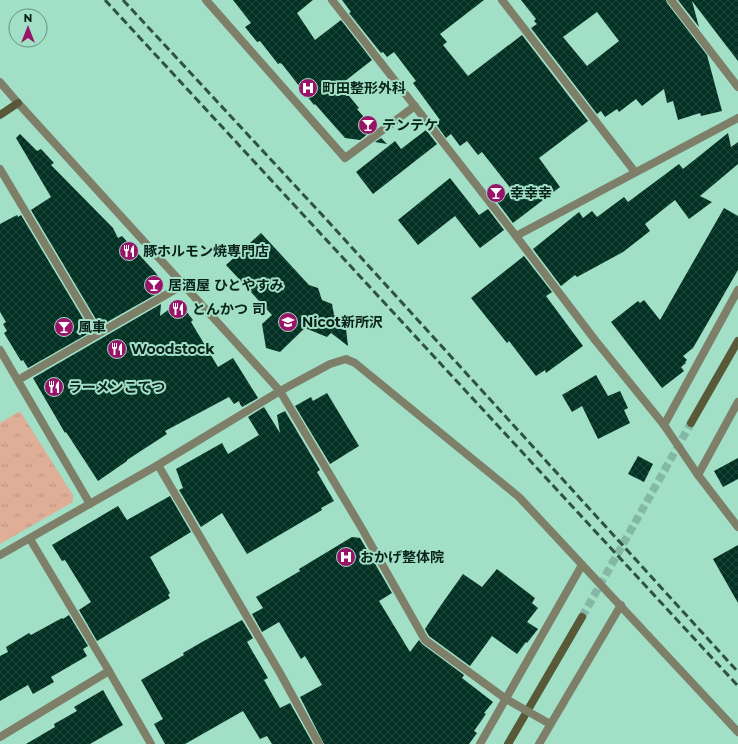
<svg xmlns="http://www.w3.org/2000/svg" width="738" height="744" font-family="Montserrat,'Noto Sans JP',sans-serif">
<defs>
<pattern id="grass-tufts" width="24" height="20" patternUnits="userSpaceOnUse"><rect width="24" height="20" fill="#dfae96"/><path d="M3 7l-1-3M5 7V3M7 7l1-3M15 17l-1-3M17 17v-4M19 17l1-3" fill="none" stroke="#be9581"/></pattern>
<pattern id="building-cross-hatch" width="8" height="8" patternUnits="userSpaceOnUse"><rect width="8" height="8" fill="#033124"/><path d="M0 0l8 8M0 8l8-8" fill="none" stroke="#1e463a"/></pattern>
</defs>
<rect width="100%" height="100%" fill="#a1dfc7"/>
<!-- grass -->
<path fill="url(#grass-tufts)" d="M 20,411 L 73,495 L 73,502 L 0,544 L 0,423 Z"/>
<!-- building -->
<g fill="url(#building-cross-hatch)" fill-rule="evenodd">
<path d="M 233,0 L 313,0 L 297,13 L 315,40 L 341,20 L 372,60 L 340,85 L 359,108 L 357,109 L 374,129 L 360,140 L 345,138 L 315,104 L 314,105 L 282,64 L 280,63 L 278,64 L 260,41 L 257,42 L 245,27 L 251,23 Z"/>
<path d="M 342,0 L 484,0 L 440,34 L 447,42 L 443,45 L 468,76 L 522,35 L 588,121 L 539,158 L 560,187 L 513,223 L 497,202 L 512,190 L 482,152 L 478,155 L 467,141 L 460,146 L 451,134 L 446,138 L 435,123 L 440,120 L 413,83 L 416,81 L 394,52 L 387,57 L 383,52 L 381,53 L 349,13 L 351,12 Z"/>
<path d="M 521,0 L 666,0 L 667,3 L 707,55 L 722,111 L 701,116 L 700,113 L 678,120 L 673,101 L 667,103 L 664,89 L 642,106 L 636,99 L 619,112 L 617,109 L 605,117 L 601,111 L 597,114 L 531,28 L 537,24 L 534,21 L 536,19 ZM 597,12 L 619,41 L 587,66 L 563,37 Z"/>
<path d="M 678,0 L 738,0 L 738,61 L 692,1 L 699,27 Z"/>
<path d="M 426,130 L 437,144 L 373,194 L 356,172 L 395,141 L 401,149 Z"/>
<path d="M 728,133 L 731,147 L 738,142 L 738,164 L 700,196 L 712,202 L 689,219 L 675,200 L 645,224 L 650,231 L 623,252 L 577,277 L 575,275 L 561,286 L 533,249 L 579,212 L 583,218 L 592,211 L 597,217 L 624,197 L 628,202 L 679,164 L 683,169 Z"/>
<path d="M 20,134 L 37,151 L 41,149 L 54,163 L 51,165 L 113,228 L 118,238 L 122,236 L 155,272 L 162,282 L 162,291 L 100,326 L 31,210 L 51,197 L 16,138 Z"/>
<path d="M 381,138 L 387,144 L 375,142 Z"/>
<path d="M 450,178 L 479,215 L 488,209 L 504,230 L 480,248 L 455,216 L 418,245 L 398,220 Z"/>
<path d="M 724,208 L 738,216 L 738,270 L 693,348 L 683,356 L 687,360 L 685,362 L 686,363 L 681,367 L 684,371 L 662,388 L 611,322 L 638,301 L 640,303 L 644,300 L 660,320 Z"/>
<path d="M 17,215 L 18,217 L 21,215 L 91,332 L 28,368 L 23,360 L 21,361 L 4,333 L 7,331 L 3,324 L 6,322 L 0,312 L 0,224 Z"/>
<path d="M 261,233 L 309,285 L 318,288 L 322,300 L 332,304 L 334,315 L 345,320 L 348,346 L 331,333 L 327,337 L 305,328 L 280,352 L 266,348 L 262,324 L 272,315 L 226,265 Z"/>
<path d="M 524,256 L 552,292 L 546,296 L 583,346 L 546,373 L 545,370 L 536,376 L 509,341 L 507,343 L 471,298 Z"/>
<path d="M 179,302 L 193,320 L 191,322 L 218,367 L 233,358 L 258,398 L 242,407 L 240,404 L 242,403 L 240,404 L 239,401 L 234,404 L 229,397 L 165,431 L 167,434 L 127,460 L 127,461 L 98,481 L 66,432 L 65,433 L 33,378 L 161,304 L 160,316 Z"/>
<path d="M 596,375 L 608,396 L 620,391 L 628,408 L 624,410 L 630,423 L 598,439 L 582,406 L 572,412 L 562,395 Z"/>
<path d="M 327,393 L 359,446 L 330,464 L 295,406 L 311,397 L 313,401 Z"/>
<path d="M 264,407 L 280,433 L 277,415 L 285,411 L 320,470 L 317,472 L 334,501 L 321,508 L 322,510 L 247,554 L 222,513 L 201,527 L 179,490 L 183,488 L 176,469 L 222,443 L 228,454 L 259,435 L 248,417 Z"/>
<path d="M 638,456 L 653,464 L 644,482 L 628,474 Z"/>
<path d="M 738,458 L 738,479 L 723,487 L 714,471 Z"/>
<path d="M 170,496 L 191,532 L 150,557 L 170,593 L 168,595 L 170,598 L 97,641 L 79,610 L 91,602 L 65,560 L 62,561 L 52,545 L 118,506 L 127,520 Z"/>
<path d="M 352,537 L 360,538 L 392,593 L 379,601 L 410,652 L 419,640 L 422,644 L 464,675 L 462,678 L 493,702 L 484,713 L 486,714 L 474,731 L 477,733 L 469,744 L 324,744 L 300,697 L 322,685 L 305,656 L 301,659 L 279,622 L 262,632 L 252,614 L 263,608 L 256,597 L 300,571 L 299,569 Z"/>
<path d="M 738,545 L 738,603 L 713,559 Z"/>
<path d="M 497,569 L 535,598 L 532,603 L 538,608 L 527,622 L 538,629 L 527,643 L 526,642 L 517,654 L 492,636 L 470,666 L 429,636 L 425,629 L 439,608 L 463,574 L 482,587 Z"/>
<path d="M 69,615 L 88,646 L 83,649 L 87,656 L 51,677 L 54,682 L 33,694 L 28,685 L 0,701 L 0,656 L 8,652 L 6,647 L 29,633 L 31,635 L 62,618 L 63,619 Z"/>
<path d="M 242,620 L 253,638 L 247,642 L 268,678 L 264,680 L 280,708 L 290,703 L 313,744 L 272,744 L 267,736 L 260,739 L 243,711 L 185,744 L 165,744 L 154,724 L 163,719 L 141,680 L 184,655 L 183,653 L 202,642 Z"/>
<path d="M 103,690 L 123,725 L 90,744 L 26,744 L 55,727 L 54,724 L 77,711 L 74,707 Z"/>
</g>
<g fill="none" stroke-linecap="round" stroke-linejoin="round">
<!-- secondary-tunnel -->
<path stroke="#83b9a4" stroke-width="8" stroke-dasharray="8 4" stroke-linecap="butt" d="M 582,617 L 691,423"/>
<!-- street -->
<g stroke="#7e7f69" stroke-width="8">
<path d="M 206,0 L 345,158 L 415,106"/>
<path d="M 332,0 L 516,236 L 595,340 L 664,425 L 698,475 L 738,527"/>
<path d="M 502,0 L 635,172"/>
<path d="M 671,0 L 738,87"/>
<path d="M 0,82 L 18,103 L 280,391 L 361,527 L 425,640 L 506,699"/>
<path d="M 0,169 L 98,333"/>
<path d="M 516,236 L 738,118"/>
<path d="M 0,350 L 90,504"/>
<path d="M 18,380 L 183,285"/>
<path d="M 664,425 L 738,290"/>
<path d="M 158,465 L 280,673 L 319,744"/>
<path d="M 698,475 L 738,402"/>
<path d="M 30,539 L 109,671 L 151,744"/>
<path d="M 0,555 L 158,465 L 280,391 L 330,364 L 346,359 L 355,363 L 519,497 L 738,732"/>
<path d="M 0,737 L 109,671"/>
<path d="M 480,744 L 582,565"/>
<path d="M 539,744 L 621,605"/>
</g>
<!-- secondary -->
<g stroke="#585938" stroke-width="8">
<path d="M 0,115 L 18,103"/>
<path d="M 691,423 L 738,341"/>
<path d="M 508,744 L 582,617"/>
</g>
<!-- rail -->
<g stroke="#2f5246" stroke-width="3" stroke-dasharray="8 4" stroke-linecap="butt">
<path d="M 105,0 L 738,686"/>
<path d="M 123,0 L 325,218 L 738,672"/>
</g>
<!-- street-bridge -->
<path stroke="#7e7f69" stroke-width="8" d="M 506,699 L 550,724"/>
</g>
<!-- icons -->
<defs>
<symbol id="hospital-disc" viewBox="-11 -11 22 22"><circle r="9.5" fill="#991468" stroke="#a1dfc7"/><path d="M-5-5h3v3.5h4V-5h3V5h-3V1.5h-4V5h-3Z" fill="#fff"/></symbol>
<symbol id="bar-disc" viewBox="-11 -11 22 22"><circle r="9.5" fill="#991468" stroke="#a1dfc7"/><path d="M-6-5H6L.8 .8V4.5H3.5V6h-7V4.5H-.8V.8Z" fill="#fff"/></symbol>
<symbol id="restaurant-disc" viewBox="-11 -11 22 22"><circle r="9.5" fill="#991468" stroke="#a1dfc7"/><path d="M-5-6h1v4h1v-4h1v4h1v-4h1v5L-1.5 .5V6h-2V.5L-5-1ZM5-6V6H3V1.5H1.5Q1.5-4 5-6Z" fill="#fff"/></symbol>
<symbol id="school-disc" viewBox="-11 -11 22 22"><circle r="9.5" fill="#991468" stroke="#a1dfc7"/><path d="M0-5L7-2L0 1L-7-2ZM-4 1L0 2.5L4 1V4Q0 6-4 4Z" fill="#fff"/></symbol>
</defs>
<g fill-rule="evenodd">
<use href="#hospital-disc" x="297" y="77" width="22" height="22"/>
<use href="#bar-disc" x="357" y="114" width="22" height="22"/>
<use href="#bar-disc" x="485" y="182" width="22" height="22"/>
<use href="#restaurant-disc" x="118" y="240" width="22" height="22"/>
<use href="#bar-disc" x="143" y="274" width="22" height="22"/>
<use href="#restaurant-disc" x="167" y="298" width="22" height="22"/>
<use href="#school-disc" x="277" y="311" width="22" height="22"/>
<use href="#bar-disc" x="53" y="316" width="22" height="22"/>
<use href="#restaurant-disc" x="106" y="338" width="22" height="22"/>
<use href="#restaurant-disc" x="43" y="376" width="22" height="22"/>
<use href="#hospital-disc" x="335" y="546" width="22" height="22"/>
</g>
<g text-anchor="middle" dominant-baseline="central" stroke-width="4" stroke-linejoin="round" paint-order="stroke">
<!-- poi labels -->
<g font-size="14" font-weight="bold" fill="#09221a" stroke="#a1dfc7" text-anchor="start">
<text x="322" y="88">町田整形外科</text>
<text x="382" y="125">テンテケ</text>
<text x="510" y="193">幸幸幸</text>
<text x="143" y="251">豚ホルモン焼専門店</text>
<text x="168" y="285">居酒屋 ひとやすみ</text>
<text x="192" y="309">とんかつ 司</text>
<text x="302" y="322">Nicot新所沢</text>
<text x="78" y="327">風車</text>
<text x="131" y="349">Woodstock</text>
<text x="68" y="387">ラーメンこてつ</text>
<text x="360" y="557">おかげ整体院</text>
</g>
</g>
<!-- north arrow -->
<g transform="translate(28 28)"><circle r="19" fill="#a1dfc7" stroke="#649382"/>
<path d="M0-3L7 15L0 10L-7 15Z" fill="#991468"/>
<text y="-6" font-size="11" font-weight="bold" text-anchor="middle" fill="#09221a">N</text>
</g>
</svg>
